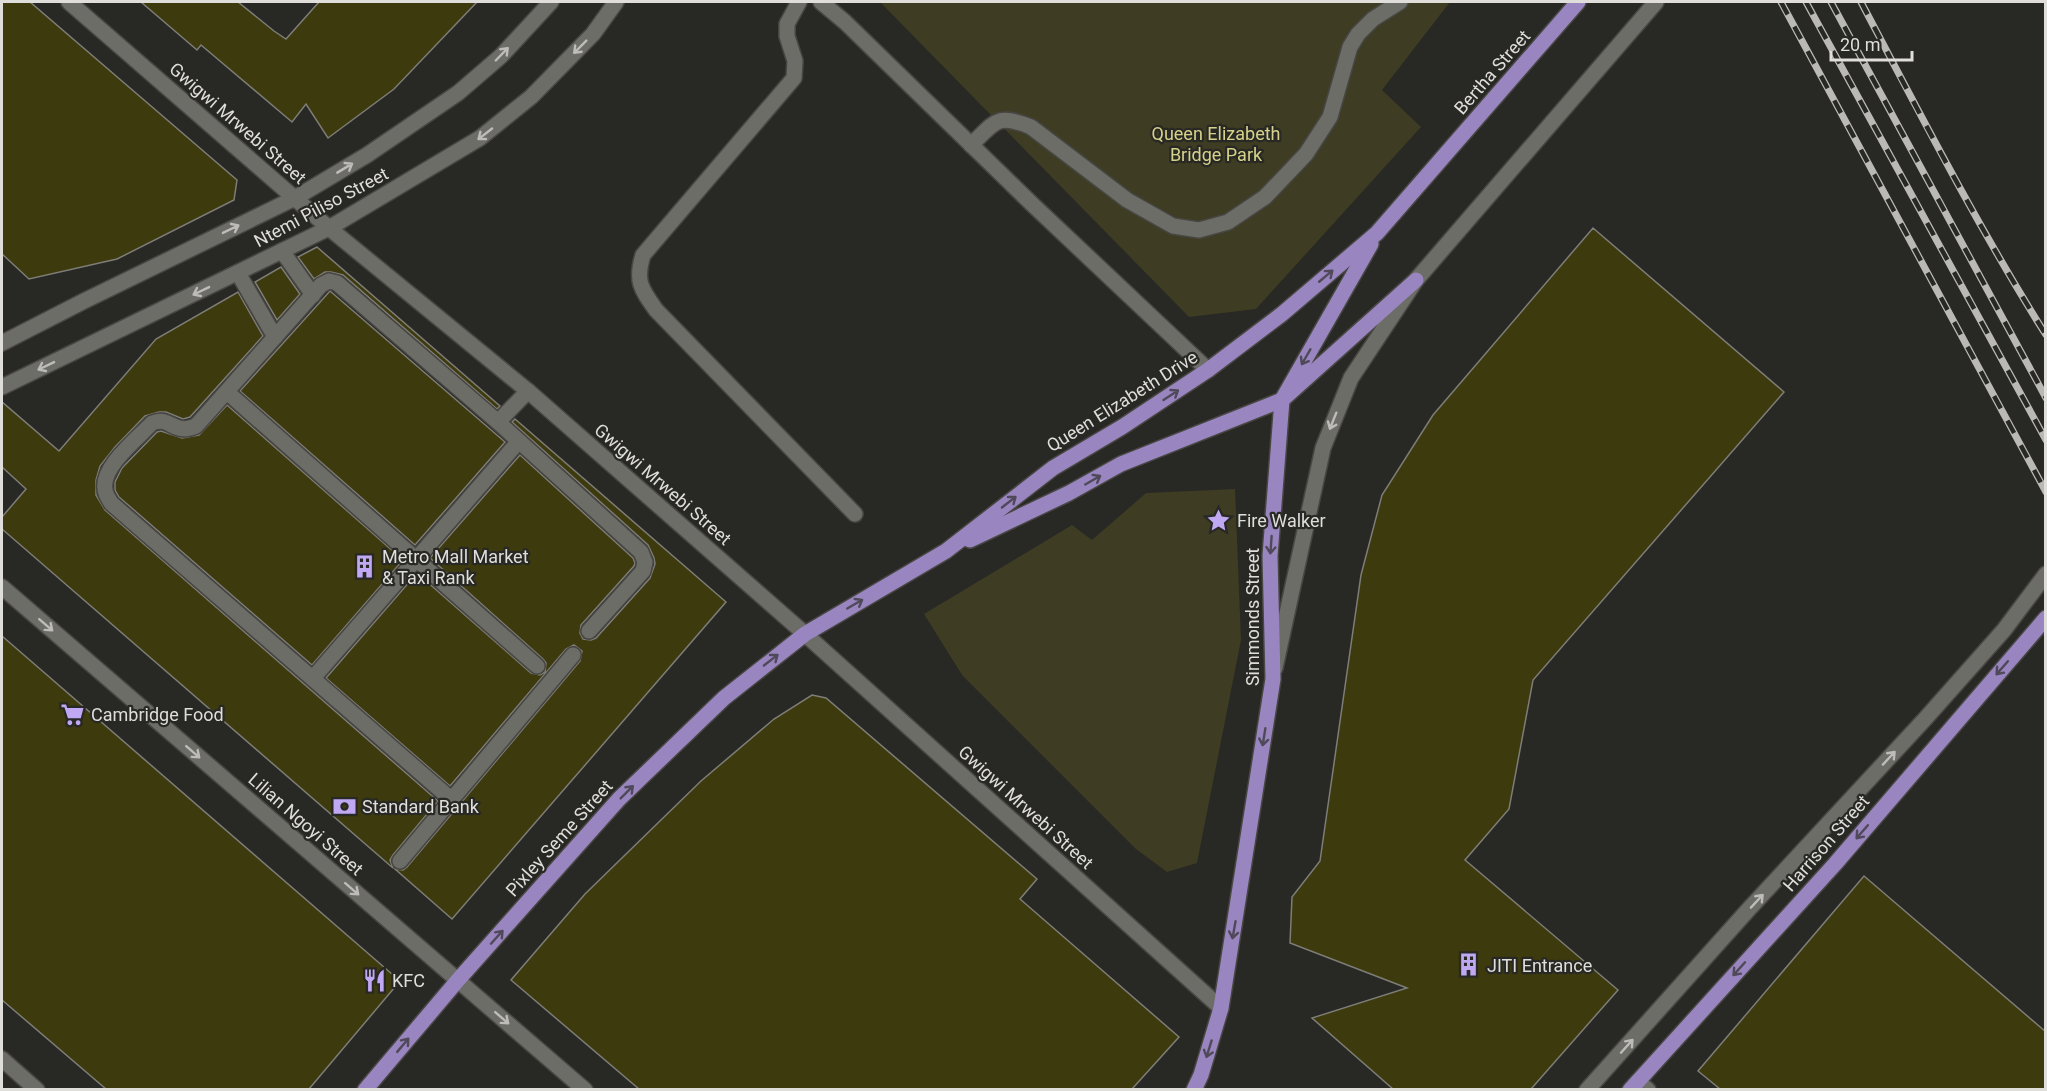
<svg xmlns="http://www.w3.org/2000/svg" width="2047" height="1091" font-family="Roboto,sans-serif">
<rect width="100%" height="100%" fill="#282824"/>
<!-- green -->
<g fill="#3e3c23">
<path d="M 880,2 L 1450,2 L 1382,90 L 1421,127 L 1256,309 L 1189,317 Z"/>
<path d="M 1235,489 L 1241,640 L 1197,863 L 1167,872 L 1136,849 L 962,675 L 924,614 L 1072,525 L 1092,540 L 1146,493 Z"/>
</g>
<!-- building -->
<g fill="#3d3a0d" stroke="#7e7d78" stroke-width="1.5">
<path d="M 2,2 L 30,2 L 237,180 L 234,200 L 117,259 L 29,279 L 2,254 Z"/>
<path d="M 141,2 L 238,2 L 274,31 L 286,39 L 319,2 L 477,2 L 394,89 L 328,138 L 306,104 L 292,122 L 201,45 L 197,50 Z"/>
<path d="M 1593,228 L 1784,392 L 1533,680 L 1509,809 L 1465,860 L 1618,990 L 1531,1089 L 1393,1089 L 1312,1018 L 1407,988 L 1290,943 L 1292,897 L 1320,861 L 1361,575 L 1382,495 L 1433,415 Z"/>
<path d="M 317,247 L 500,406 L 497,409 L 343,275 L 331,272 L 325,272 L 314,279 L 298,257 Z"/>
<path d="M 281,267 L 300,294 L 277,320 L 255,282 Z"/>
<path d="M 330,291 L 505,442 L 415,545 L 240,391 Z"/>
<path d="M 238,292 L 263,336 L 190,417 L 183,419 L 166,412 L 159,412 L 145,416 L 115,447 L 100,466 L 96,480 L 96,495 L 105,510 L 438,801 L 393,855 L 390,860 L 393,868 L 2,529 L 2,517 L 26,489 L 2,467 L 2,402 L 59,451 L 156,339 Z"/>
<path d="M 227,405 L 403,560 L 312,665 L 119,497 L 115,490 L 115,482 L 122,468 L 157,432 L 161,431 L 182,438 L 199,435 Z"/>
<path d="M 515,419 L 726,602 L 452,919 L 395,869 L 403,870 L 407,867 L 580,661 L 582,651 L 574,645 L 566,649 L 450,786 L 326,678 L 417,573 L 531,673 L 540,675 L 545,672 L 546,663 L 543,659 L 430,558 L 520,455 L 633,558 L 635,563 L 634,566 L 581,625 L 580,633 L 583,639 L 591,640 L 596,638 L 650,578 L 655,564 L 654,558 L 648,545 L 512,422 Z"/>
<path d="M 2,636 L 400,981 L 309,1089 L 106,1089 L 2,1000 Z"/>
<path d="M 812,695 L 826,698 L 1037,879 L 1020,899 L 1179,1037 L 1132,1089 L 639,1089 L 511,980 L 585,894 L 701,781 L 774,719 Z"/>
<path d="M 1864,876 L 2046,1032 L 2046,1089 L 1720,1089 L 1698,1071 Z"/>
</g>
<g fill="none" stroke-linecap="round" stroke-linejoin="round">
<defs>
<g id="minor">
<path d="M 69,2 L 329,228 L 528,391 L 805,634 L 1221,1008"/>
<path d="M 799,2 L 787,24 L 787,36 L 795,61 L 794,78 L 643,255 C 635,281 641,289 656,310 L 855,514"/>
<path d="M 821,2 L 845,22 L 1032,204 L 1208,370"/>
<path d="M 971,145 C 996,121 997,113 1031,127 L 1127,200 L 1173,226 L 1199,230 L 1228,222 L 1265,197 L 1306,154 L 1330,117 L 1350,47 L 1358,34 L 1373,19 L 1400,2"/>
<path d="M 282,251 L 313,295"/>
<path d="M 238,273 L 275,337"/>
<path d="M 2,343 L 84,301 L 295,198 L 367,155 L 458,93 L 501,56 L 551,2"/>
<path d="M 2,387 L 329,228 L 480,138 L 531,97 L 593,34 L 616,2"/>
<path d="M 227,392 L 537,666"/>
<path d="M 498,422 L 528,391"/>
<path d="M 2,587 L 585,1090"/>
<path d="M 1275,668 L 1323,448 L 1351,378 L 1416,280 L 1656,2"/>
<path d="M 313,678 L 519,441"/>
<path d="M 452,800 L 111,503 C 109,499 105,494 105,489 C 101,467 138,438 152,423 C 170,415 173,436 196,426 L 321,285 L 329,281 L 337,283 L 498,422 L 641,552 L 645,562 L 643,571 L 589,631"/>
<path d="M 400,861 L 573,655"/>
<path d="M 2,1059 L 37,1090"/>
<path d="M 1638,1081 L 1648,1090"/>
<path d="M 1587,1090 L 1748,910 L 1925,719 L 2004,630 L 2046,574"/>
</g>
<g id="major">
<path d="M 970,540 L 1069,493 L 1121,464 L 1282,400 L 1416,280"/>
<path d="M 365,1090 L 458,980 L 619,799 L 724,698 L 805,634 L 946,551 L 1053,468 L 1122,427 L 1208,370 L 1282,314 L 1377,233 L 1578,2"/>
<path d="M 1194,1090 L 1201,1075 L 1221,1008 L 1273,679 L 1270,556 L 1282,400 L 1371,244"/>
<path d="M 1630,1090 L 1835,864 L 2046,618"/>
</g>
</defs>
<!-- minor casing -->
<use href="#minor" stroke="#474643" stroke-width="18"/>
<!-- major casing -->
<use href="#major" stroke="#474643" stroke-width="18"/>
<!-- minor -->
<use href="#minor" stroke="#6d6d67" stroke-width="15"/>
<!-- major -->
<use href="#major" stroke="#9985bf" stroke-width="15"/>
<defs>
<g id="rail">
<path d="M 1781,2 L 2046,492"/>
<path d="M 1806,2 L 2046,440"/>
<path d="M 1831,2 L 2046,398"/>
<path d="M 1861,2 C 1920,114 1978,227 2046,335"/>
</g>
</defs>
<!-- rail casing -->
<use href="#rail" stroke="#bab9b6" stroke-width="7"/>
<!-- rail -->
<use href="#rail" stroke="#282824" stroke-width="4.5" stroke-dasharray="14" stroke-linecap="butt"/>
</g>
<!-- one-way arrows -->
<defs><path id="oneway-shaft" d="M-6 0H5M1.5-3L5.5 0L1.5 3" fill="none" stroke-width="1.6" stroke-linecap="round" stroke-linejoin="round" transform="scale(1.5)"/></defs>
<g stroke="#bdbcb8">
<use href="#oneway-shaft" transform="translate(580 47) rotate(135)"/>
<use href="#oneway-shaft" transform="translate(502 54) rotate(-46)"/>
<use href="#oneway-shaft" transform="translate(485 134) rotate(142)"/>
<use href="#oneway-shaft" transform="translate(345 168) rotate(-31)"/>
<use href="#oneway-shaft" transform="translate(231 229) rotate(-26)"/>
<use href="#oneway-shaft" transform="translate(201 291) rotate(154)"/>
<use href="#oneway-shaft" transform="translate(46 366) rotate(154)"/>
<use href="#oneway-shaft" transform="translate(1333 421) rotate(112)"/>
<use href="#oneway-shaft" transform="translate(46 625) rotate(41)"/>
<use href="#oneway-shaft" transform="translate(193 752) rotate(41)"/>
<use href="#oneway-shaft" transform="translate(1889 758) rotate(-47)"/>
<use href="#oneway-shaft" transform="translate(352 889) rotate(41)"/>
<use href="#oneway-shaft" transform="translate(1757 901) rotate(-47)"/>
<use href="#oneway-shaft" transform="translate(502 1018) rotate(41)"/>
<use href="#oneway-shaft" transform="translate(1627 1046) rotate(-48)"/>
</g>
<g stroke="#50495a">
<use href="#oneway-shaft" transform="translate(1326 276) rotate(-40)"/>
<use href="#oneway-shaft" transform="translate(1306 357) rotate(120)"/>
<use href="#oneway-shaft" transform="translate(1171 395) rotate(-33)"/>
<use href="#oneway-shaft" transform="translate(1093 480) rotate(-30)"/>
<use href="#oneway-shaft" transform="translate(1009 502) rotate(-38)"/>
<use href="#oneway-shaft" transform="translate(1271 545) rotate(94)"/>
<use href="#oneway-shaft" transform="translate(855 604) rotate(-30)"/>
<use href="#oneway-shaft" transform="translate(771 660) rotate(-38)"/>
<use href="#oneway-shaft" transform="translate(2002 668) rotate(131)"/>
<use href="#oneway-shaft" transform="translate(1264 737) rotate(99)"/>
<use href="#oneway-shaft" transform="translate(627 792) rotate(-45)"/>
<use href="#oneway-shaft" transform="translate(1862 832) rotate(131)"/>
<use href="#oneway-shaft" transform="translate(1234 930) rotate(100)"/>
<use href="#oneway-shaft" transform="translate(497 937) rotate(-48)"/>
<use href="#oneway-shaft" transform="translate(1739 969) rotate(132)"/>
<use href="#oneway-shaft" transform="translate(403 1045) rotate(-50)"/>
<use href="#oneway-shaft" transform="translate(1209 1049) rotate(107)"/>
</g>
<!-- icons -->
<defs>
<symbol id="sight-bare" viewBox="-9 -9 18 18"><path d="M0-6L1.8-2.2L6-1.7L2.9 1.2L3.7 5.4L0 3.3L-3.7 5.4L-2.9 1.2L-6-1.7L-1.8-2.2Z" fill="#c0a8f3" stroke="#282824" stroke-width="2.5" paint-order="stroke"/></symbol>
<symbol id="building-bare" viewBox="-9 -9 18 18"><path d="M-4-6H4V6H1V3H-1V6H-4ZM-2.5-4.3h1.7v1.8h-1.7ZM.8-4.3h1.7v1.8H.8ZM-2.5-1h1.7V.8h-1.7ZM.8-1h1.7V.8H.8Z" fill="#c0a8f3" stroke="#282824" stroke-width="2.5" paint-order="stroke"/></symbol>
<symbol id="supermarket-bare" viewBox="-9 -9 18 18"><path d="M-6-5.5h2.5l.6 2H6L4.5 2H-2.5L-4.4-4H-6ZM-1.5 3.2a1.3 1.3 0 1 0 .1 0ZM3 3.2a1.3 1.3 0 1 0 .1 0Z" fill="#c0a8f3" stroke="#282824" stroke-width="2.5" paint-order="stroke"/></symbol>
<symbol id="bank-bare" viewBox="-9 -9 18 18"><path d="M-6-4H6V4H-6ZM0-2.3a2.3 2.3 0 1 0 0 4.6a2.3 2.3 0 1 0 0-4.6Z" fill="#c0a8f3" stroke="#282824" stroke-width="2.5" paint-order="stroke"/></symbol>
<symbol id="restaurant-bare" viewBox="-9 -9 18 18"><path d="M-5-6h1v4h1v-4h1v4h1v-4h1v5L-1.5 .5V6h-2V.5L-5-1ZM5-6V6H3V1.5H1.5Q1.5-4 5-6Z" fill="#c0a8f3" stroke="#282824" stroke-width="2.5" paint-order="stroke"/></symbol>
</defs>
<g fill-rule="evenodd">
<use href="#sight-bare" x="1202" y="504" width="33" height="33"/>
<use href="#building-bare" x="348" y="550" width="33" height="33"/>
<use href="#supermarket-bare" x="56" y="698" width="33" height="33"/>
<use href="#bank-bare" x="328" y="790" width="33" height="33"/>
<use href="#building-bare" x="1452" y="948" width="33" height="33"/>
<use href="#restaurant-bare" x="358" y="964" width="33" height="33"/>
</g>
<g text-anchor="middle" dominant-baseline="central" stroke-width="4.5" stroke-linejoin="round" paint-order="stroke">
<!-- street labels -->
<g font-size="18" fill="#dfdedb" stroke="#282824">
<text transform="translate(1492 72) rotate(-49)">Bertha Street</text>
<text transform="translate(238 123) rotate(41)">Gwigwi Mrwebi Street</text>
<text transform="translate(321 207) rotate(-28)">Ntemi Piliso Street</text>
<text transform="translate(1122 401) rotate(-32)">Queen Elizabeth Drive</text>
<text transform="translate(663 484) rotate(41)">Gwigwi Mrwebi Street</text>
<text transform="translate(1252 617) rotate(-90)">Simmonds Street</text>
<text transform="translate(1026 807) rotate(42)">Gwigwi Mrwebi Street</text>
<text transform="translate(306 824) rotate(41)">Lilian Ngoyi Street</text>
<text transform="translate(559 838) rotate(-48)">Pixley Seme Street</text>
<text transform="translate(1826 843) rotate(-49)">Harrison Street</text>
</g>
<!-- park labels -->
<g font-size="18" fill="#d6d189" stroke="#282824">
<text x="1216" y="133">Queen Elizabeth<tspan x="1216" dy="21">Bridge Park</tspan></text>
</g>
<!-- poi labels -->
<g font-size="18" fill="#dfdedb" stroke="#282824" text-anchor="start">
<text x="1237" y="520">Fire Walker</text>
<text x="382" y="556">Metro Mall Market<tspan x="382" dy="21">&amp; Taxi Rank</tspan></text>
<text x="91" y="714">Cambridge Food</text>
<text x="362" y="806">Standard Bank</text>
<text x="1487" y="965">JITI Entrance</text>
<text x="392" y="980">KFC</text>
</g>
</g>
<!-- border -->
<rect width="2047" height="1091" fill="none" stroke="#dfdedb" stroke-width="6"/>
<!-- scale -->
<path d="M1831 51v9h81v-9" fill="none" stroke="#dfdedb" stroke-width="3"/>
<text x="1840" y="51" font-size="18" fill="#dfdedb" stroke="#282824" stroke-width="4.5" paint-order="stroke">20 m</text>
</svg>
